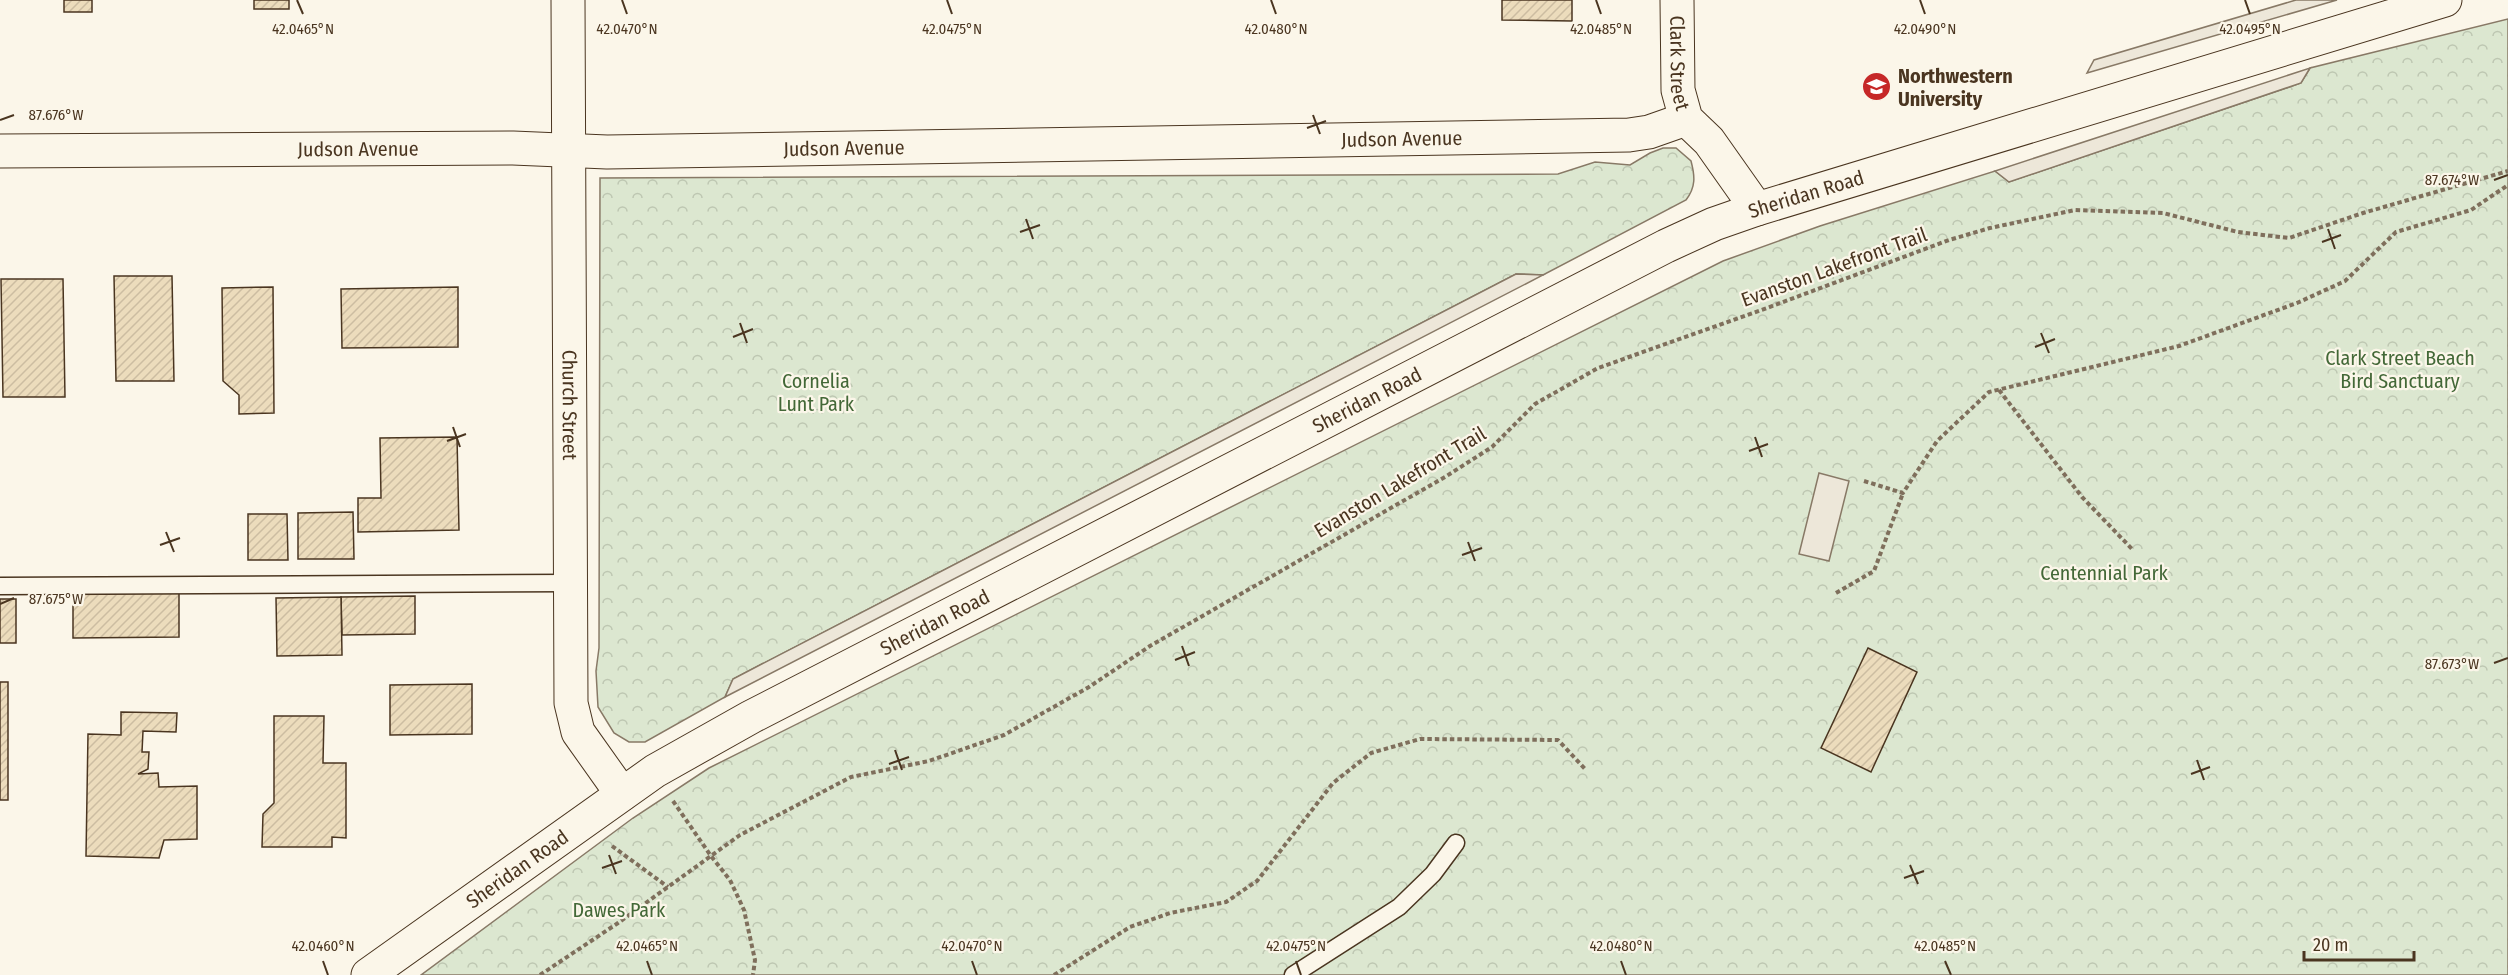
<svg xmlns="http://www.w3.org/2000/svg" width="2508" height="975" font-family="'Fira Sans Condensed',sans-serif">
<defs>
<pattern id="forest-crowns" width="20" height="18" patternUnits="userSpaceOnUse" patternTransform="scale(1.5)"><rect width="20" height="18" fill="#dce7d0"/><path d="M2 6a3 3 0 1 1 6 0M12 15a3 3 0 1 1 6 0" fill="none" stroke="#bec7b2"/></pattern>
<pattern id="building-hatch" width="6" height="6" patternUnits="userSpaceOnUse" patternTransform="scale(1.5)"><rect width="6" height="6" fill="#ecdcbc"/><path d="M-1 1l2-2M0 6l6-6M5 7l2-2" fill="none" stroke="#ccbda1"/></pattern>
</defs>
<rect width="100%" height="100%" fill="#fbf6e9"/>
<!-- forest -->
<g fill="url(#forest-crowns)" stroke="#887966" stroke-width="1.5">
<path d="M 2508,19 L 2508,975 L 421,975 L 633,818 L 709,768 L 1723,261 L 1820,226 L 1995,171 L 2009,182 L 2301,83 L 2310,68 Z"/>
<path d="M 1663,148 L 1676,148 L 1691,161 C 1695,176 1696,187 1686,200 L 1543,275 L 1516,274 L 733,679 L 725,697 L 645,742 L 629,742 L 614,733 L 598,707 L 596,671 L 599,648 L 600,178 L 1558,174 L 1595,162 L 1630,165 L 1650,153 Z"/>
</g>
<!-- parking -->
<g fill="#ede7d9" stroke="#887966" stroke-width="1.5">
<path d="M 2296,0 L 2337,0 L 2087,73 L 2094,60 Z"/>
<path d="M 2310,68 L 2301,83 L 2009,182 L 1995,171 Z"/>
<path d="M 1516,274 L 1543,275 L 725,697 L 733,679 Z"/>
<path d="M 1819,473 L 1849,481 L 1829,561 L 1799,554 Z"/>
</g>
<!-- building -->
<g fill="url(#building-hatch)" stroke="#4a3520" stroke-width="1.5">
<rect x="64" y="0" width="28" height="12"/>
<rect x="254" y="0" width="35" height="9"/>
<path d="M 1502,0 L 1572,0 L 1572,21 L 1502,20 Z"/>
<path d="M 114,276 L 172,276 L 174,381 L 116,381 Z"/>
<path d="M 1,279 L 63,279 L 65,397 L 3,397 Z"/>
<path d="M 273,287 L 274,413 L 239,414 L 239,395 L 223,381 L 222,288 Z"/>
<path d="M 458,287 L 458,347 L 342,348 L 341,289 Z"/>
<path d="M 457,437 L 459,530 L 358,532 L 358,498 L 381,498 L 380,438 Z"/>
<path d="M 353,512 L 354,559 L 298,559 L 298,513 Z"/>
<path d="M 248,514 L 287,514 L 288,560 L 248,560 Z"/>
<path d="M 179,592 L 179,637 L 73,638 L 73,593 Z"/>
<path d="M 415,596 L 415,634 L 342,635 L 341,597 Z"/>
<path d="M 341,597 L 342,655 L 277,656 L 276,598 Z"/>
<rect x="0" y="599" width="16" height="44"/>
<path d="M 1868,648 L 1917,672 L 1871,772 L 1821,748 Z"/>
<rect x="0" y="682" width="8" height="118"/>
<path d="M 472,684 L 472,734 L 390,735 L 390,685 Z"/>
<path d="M 121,712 L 177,713 L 176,732 L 143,731 L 142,752 L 149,752 L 148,769 L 138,774 L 158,773 L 159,787 L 197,786 L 197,839 L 164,840 L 159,858 L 86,856 L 88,734 L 121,735 Z"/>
<path d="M 274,716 L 324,716 L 323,763 L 346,763 L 346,838 L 332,837 L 332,847 L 262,847 L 263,814 L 274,803 Z"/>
</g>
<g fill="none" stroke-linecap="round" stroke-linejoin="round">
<defs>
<g id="service">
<path d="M 0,586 L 570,583"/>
<path d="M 1293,975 L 1399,907 L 1433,874 L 1456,843"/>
</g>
<g id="minor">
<path id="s1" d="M 0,151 L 513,148 L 607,152 L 1629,135 L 1649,132 L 1686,119"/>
</g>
<g id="tertiary">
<path id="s2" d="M 568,0 L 571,703 L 578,732 L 622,794"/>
<path id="s3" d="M 1677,0 L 1678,90 L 1686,119 L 1709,141 L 1757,209"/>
</g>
<g id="secondary">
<path id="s4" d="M 368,975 L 655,771 L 751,717 L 1666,246 L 1714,224 L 1757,209 L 2445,0"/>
</g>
</defs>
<!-- service casing -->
<use href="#service" stroke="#4a3520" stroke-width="19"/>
<!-- minor casing -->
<use href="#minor" stroke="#4a3520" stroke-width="35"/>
<!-- tertiary casing -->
<use href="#tertiary" stroke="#4a3520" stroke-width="35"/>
<!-- secondary casing -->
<use href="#secondary" stroke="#4a3520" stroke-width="35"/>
<!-- path -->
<g stroke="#7f6f5c" stroke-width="4" stroke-dasharray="4.5 3" stroke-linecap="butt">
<path d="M 1999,390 L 2082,497 L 2133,550"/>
<path d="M 1864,481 L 1903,493 L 1937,441 L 1989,392 L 2179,346 L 2297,303 L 2345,281 L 2396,232 L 2471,210 L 2508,185"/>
<path d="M 1836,593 L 1874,571 L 1903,493"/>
<path d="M 673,801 L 711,856 L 730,880 L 744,910 L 755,960 L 753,975"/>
<path d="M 612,846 L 668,887"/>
<path d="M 540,975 L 618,923 L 740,835 L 851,777 L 929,761 L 1004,735 L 1089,687 L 1150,646 L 1445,477 L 1492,447 L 1535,404 L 1598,368 L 1767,308 L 1949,240 L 1990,228 L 2075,210 L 2163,213 L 2238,232 L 2289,238 L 2363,213 L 2508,171"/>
<path d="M 1054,975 L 1130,927 L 1170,913 L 1226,902 L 1257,881 L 1333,783 L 1371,753 L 1420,739 L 1558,740 L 1586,770"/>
</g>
<!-- service -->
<use href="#service" stroke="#fbf6e9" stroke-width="16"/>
<!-- minor -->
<use href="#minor" stroke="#fbf6e9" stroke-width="33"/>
<!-- tertiary -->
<use href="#tertiary" stroke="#fbf6e9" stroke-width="33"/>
<!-- secondary -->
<use href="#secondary" stroke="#fbf6e9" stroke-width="33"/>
</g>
<!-- ticks -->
<path fill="none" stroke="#4a3520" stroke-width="2" d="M 297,0 L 303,14M 622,0 L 627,14M 947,0 L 952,14M 1271,0 L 1276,14M 1596,0 L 1601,14M 1920,0 L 1925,14M 2245,0 L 2250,14M 1313,115 L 1320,134M 0,120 L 14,115M 1307,128 L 1326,121M 2494,180 L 2508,175M 1026,219 L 1033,239M 2328,229 L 2335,249M 1020,232 L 1040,225M 2322,242 L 2341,235M 740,323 L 747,343M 2041,333 L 2049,353M 733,337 L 753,329M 2035,347 L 2055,339M 453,427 L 460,447M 1755,437 L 1762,457M 447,441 L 466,434M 1749,451 L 1768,444M 166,532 L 174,552M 1468,542 L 1475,561M 160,545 L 180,538M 1462,555 L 1482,548M 0,604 L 14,598M 1182,646 L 1189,666M 1175,660 L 1195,652M 2494,663 L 2508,658M 895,750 L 902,770M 2197,760 L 2204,780M 889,764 L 909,757M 2191,774 L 2210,767M 609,855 L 616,874M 1910,865 L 1918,884M 602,868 L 622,861M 1904,878 L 1924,871M 323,961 L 328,975M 647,961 L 652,975M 972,961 L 977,975M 1296,961 L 1301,975M 1621,961 L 1626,975M 1945,961 L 1951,975"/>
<!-- icons -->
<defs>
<symbol id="university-disc" viewBox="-11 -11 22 22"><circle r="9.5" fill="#c62828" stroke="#fbf6e9"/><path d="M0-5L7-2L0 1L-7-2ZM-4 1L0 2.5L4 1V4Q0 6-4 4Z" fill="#fff"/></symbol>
</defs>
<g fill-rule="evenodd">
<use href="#university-disc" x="1860" y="70" width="33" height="33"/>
</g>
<g text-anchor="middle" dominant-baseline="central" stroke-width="4.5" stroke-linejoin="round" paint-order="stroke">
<!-- street labels -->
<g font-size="20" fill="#4a3520" stroke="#fbf6e9">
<text stroke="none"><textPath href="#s3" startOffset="63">Clark Street</textPath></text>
<text stroke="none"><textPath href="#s1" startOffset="1402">Judson Avenue</textPath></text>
<text stroke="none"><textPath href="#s1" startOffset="844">Judson Avenue</textPath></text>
<text stroke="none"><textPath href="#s1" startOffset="358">Judson Avenue</textPath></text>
<text stroke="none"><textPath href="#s4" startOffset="1641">Sheridan Road</textPath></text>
<text transform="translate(1834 267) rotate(-20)">Evanston Lakefront Trail</text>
<text stroke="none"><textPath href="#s4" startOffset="1155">Sheridan Road</textPath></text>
<text stroke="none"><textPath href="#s2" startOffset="405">Church Street</textPath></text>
<text transform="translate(1400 482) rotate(-31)">Evanston Lakefront Trail</text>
<text stroke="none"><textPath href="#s4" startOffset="669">Sheridan Road</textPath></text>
<text stroke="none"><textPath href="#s4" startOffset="183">Sheridan Road</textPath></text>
</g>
<!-- poi labels -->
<g font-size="20" font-weight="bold" fill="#4a3520" stroke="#fbf6e9" text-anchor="start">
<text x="1898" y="76">Northwestern<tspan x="1898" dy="23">University</tspan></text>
</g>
<!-- park labels -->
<g font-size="20" fill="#436837" stroke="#fbf6e9">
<text x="2400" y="358">Clark Street Beach<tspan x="2400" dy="23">Bird Sanctuary</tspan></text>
<text x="816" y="381">Cornelia<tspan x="816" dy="23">Lunt Park</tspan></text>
<text x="2104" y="573">Centennial Park</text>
<text x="619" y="910">Dawes Park</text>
</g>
</g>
<g font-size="15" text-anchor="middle" fill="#4a3520" stroke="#fbf6e9" stroke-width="4.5" stroke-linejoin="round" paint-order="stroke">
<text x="627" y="34">42.0470°N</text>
<text x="1276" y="34">42.0480°N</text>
<text x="1601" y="34">42.0485°N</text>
<text x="1925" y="34">42.0490°N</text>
<text x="303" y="34">42.0465°N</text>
<text x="952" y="34">42.0475°N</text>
<text x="2250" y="34">42.0495°N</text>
<text x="56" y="120">87.676°W</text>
<text x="2452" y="185">87.674°W</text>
<text x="56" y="604">87.675°W</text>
<text x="2452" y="669">87.673°W</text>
<text x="323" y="951">42.0460°N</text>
<text x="647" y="951">42.0465°N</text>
<text x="972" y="951">42.0470°N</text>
<text x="1296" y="951">42.0475°N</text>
<text x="1621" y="951">42.0480°N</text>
<text x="1945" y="951">42.0485°N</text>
</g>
<!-- scale -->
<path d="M2304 951v9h110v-9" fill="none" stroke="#4a3520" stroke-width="3"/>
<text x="2313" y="951" font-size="18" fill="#4a3520" stroke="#fbf6e9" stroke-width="4.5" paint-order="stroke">20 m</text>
</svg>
